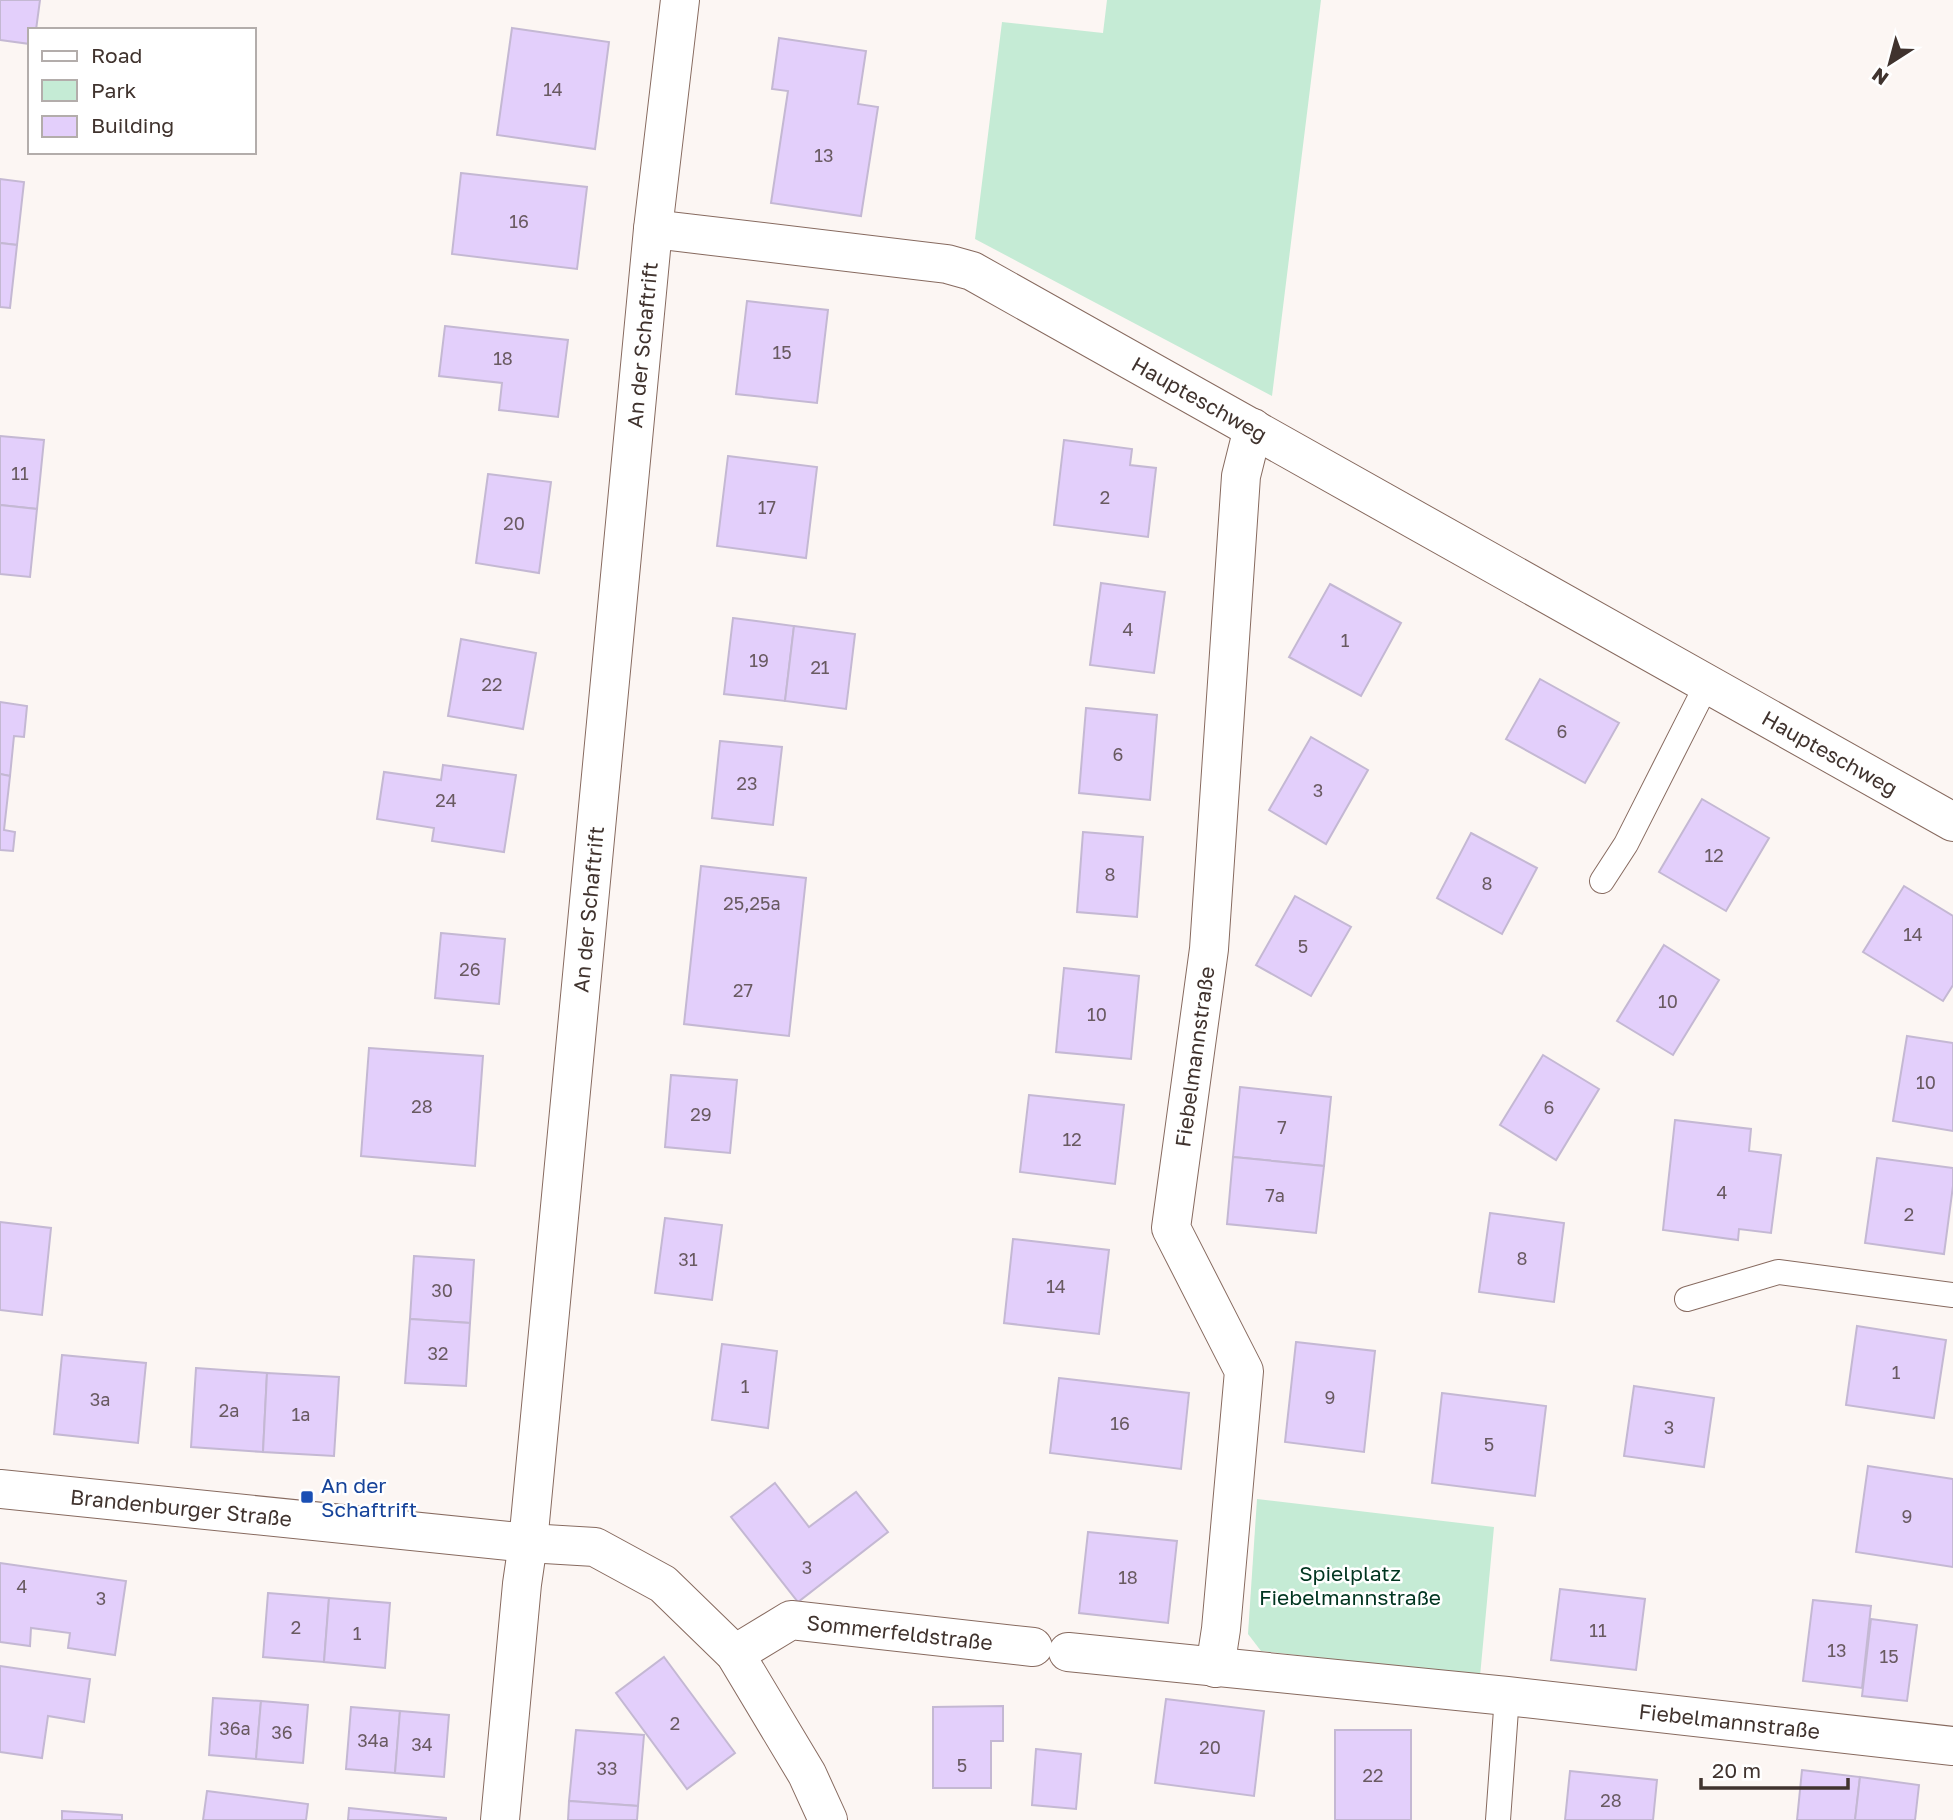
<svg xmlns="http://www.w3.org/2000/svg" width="1953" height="1820" font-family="'Golos Text',sans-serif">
<rect width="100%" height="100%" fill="#fcf6f3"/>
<!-- green -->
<g fill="#c5ebd5">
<path d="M 1107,0 L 1321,0 L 1272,396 L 975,239 L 1002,22 L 1103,33 Z"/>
<path d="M 1257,1499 L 1494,1527 L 1480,1676 L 1261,1651 L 1248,1634 Z"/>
</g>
<!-- building -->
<g fill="#e3cffb" stroke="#c4b8d3" stroke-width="2">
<path d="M 0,0 L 40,0 L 36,30 L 30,30 L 30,44 L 0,40 Z"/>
<path d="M 512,28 L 609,42 L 595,149 L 497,135 Z"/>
<path d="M 779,38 L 866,51 L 858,104 L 878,107 L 861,216 L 771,203 L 788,91 L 772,89 Z"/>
<path d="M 461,173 L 587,187 L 577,269 L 452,254 Z"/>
<path d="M 0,179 L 24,182 L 17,245 L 0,243 Z"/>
<path d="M 0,243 L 17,245 L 10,308 L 0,307 Z"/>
<path d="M 747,301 L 828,310 L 817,403 L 736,394 Z"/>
<path d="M 445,326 L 568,340 L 558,417 L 499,410 L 502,383 L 439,376 Z"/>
<path d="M 0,436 L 44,440 L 37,509 L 0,505 Z"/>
<path d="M 1064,440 L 1132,449 L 1130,465 L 1156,468 L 1148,537 L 1054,525 Z"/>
<path d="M 728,456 L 817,467 L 806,558 L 717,546 Z"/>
<path d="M 488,474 L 551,482 L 539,573 L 476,563 Z"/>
<path d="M 0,505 L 37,509 L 30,577 L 0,574 Z"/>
<path d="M 1101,583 L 1165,592 L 1154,673 L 1090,665 Z"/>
<path d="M 1330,584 L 1401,623 L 1361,696 L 1289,657 Z"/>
<path d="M 733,618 L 794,626 L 785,701 L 724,694 Z"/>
<path d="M 794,626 L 855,634 L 846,709 L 785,701 Z"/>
<path d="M 461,639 L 536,653 L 523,729 L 448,716 Z"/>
<path d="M 1540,679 L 1619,723 L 1585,783 L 1506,739 Z"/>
<path d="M 0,702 L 27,706 L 24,737 L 14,736 L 10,776 L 0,774 Z"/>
<path d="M 1086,708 L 1157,715 L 1150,800 L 1079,793 Z"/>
<path d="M 1311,737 L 1368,770 L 1326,844 L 1269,810 Z"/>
<path d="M 720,741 L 782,747 L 773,825 L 712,818 Z"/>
<path d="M 443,765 L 516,775 L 504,852 L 432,841 L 434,828 L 377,819 L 384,772 L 441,780 Z"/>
<path d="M 0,774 L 10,776 L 4,830 L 15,832 L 13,851 L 0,850 Z"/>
<path d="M 1702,799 L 1769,838 L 1726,911 L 1659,872 Z"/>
<path d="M 1083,832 L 1143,837 L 1137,917 L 1077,912 Z"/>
<path d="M 1471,833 L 1537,868 L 1502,934 L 1437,898 Z"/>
<path d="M 701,866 L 806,878 L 789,1036 L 684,1024 Z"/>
<path d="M 1904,886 L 1953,916 L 1953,985 L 1943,1001 L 1863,952 Z"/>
<path d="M 1295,896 L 1351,927 L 1311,996 L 1256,965 Z"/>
<path d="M 441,933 L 505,939 L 499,1004 L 435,998 Z"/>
<path d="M 1664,945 L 1719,980 L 1673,1055 L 1617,1021 Z"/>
<path d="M 1064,968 L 1139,976 L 1131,1059 L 1056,1052 Z"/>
<path d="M 1907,1036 L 1953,1043 L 1953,1131 L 1893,1121 Z"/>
<path d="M 369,1048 L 483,1056 L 475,1166 L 361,1156 Z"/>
<path d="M 1543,1055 L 1599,1089 L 1556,1160 L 1500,1125 Z"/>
<path d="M 671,1075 L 737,1080 L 730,1153 L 665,1147 Z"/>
<path d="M 1240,1087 L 1331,1097 L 1324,1166 L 1233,1157 Z"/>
<path d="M 1029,1095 L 1124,1105 L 1115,1184 L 1020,1172 Z"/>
<path d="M 1675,1120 L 1751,1129 L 1749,1151 L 1781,1155 L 1771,1233 L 1739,1229 L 1738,1240 L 1663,1230 Z"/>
<path d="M 1233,1157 L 1324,1166 L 1316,1233 L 1227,1224 Z"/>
<path d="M 1877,1158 L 1953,1168 L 1953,1186 L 1944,1254 L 1865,1243 Z"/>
<path d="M 1490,1213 L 1564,1223 L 1554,1302 L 1479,1292 Z"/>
<path d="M 665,1218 L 722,1225 L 712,1300 L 655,1293 Z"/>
<path d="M 0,1222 L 51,1228 L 42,1315 L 0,1310 Z"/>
<path d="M 1013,1239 L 1109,1250 L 1099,1334 L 1004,1323 Z"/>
<path d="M 414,1256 L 474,1260 L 470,1323 L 410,1319 Z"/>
<path d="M 410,1319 L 470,1323 L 466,1386 L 405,1383 Z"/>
<path d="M 1857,1326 L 1946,1340 L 1934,1418 L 1846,1405 Z"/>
<path d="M 1296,1342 L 1375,1351 L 1364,1452 L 1285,1442 Z"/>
<path d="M 722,1344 L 777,1351 L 768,1428 L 712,1420 Z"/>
<path d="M 62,1355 L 146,1363 L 138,1443 L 54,1434 Z"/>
<path d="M 196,1368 L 267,1373 L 263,1452 L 191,1447 Z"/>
<path d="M 267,1373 L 339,1377 L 334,1456 L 263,1452 Z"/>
<path d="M 1059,1378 L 1189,1393 L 1181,1469 L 1050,1453 Z"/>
<path d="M 1634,1386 L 1714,1398 L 1704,1467 L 1624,1456 Z"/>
<path d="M 1442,1393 L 1546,1406 L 1535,1496 L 1432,1483 Z"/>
<path d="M 1868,1466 L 1953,1479 L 1953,1567 L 1856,1552 Z"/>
<path d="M 775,1483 L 809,1527 L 856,1492 L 888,1532 L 798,1602 L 731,1517 Z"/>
<path d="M 1088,1532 L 1177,1541 L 1168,1623 L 1079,1613 Z"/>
<path d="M 0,1563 L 126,1581 L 115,1655 L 68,1648 L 70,1633 L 31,1628 L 30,1646 L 0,1642 Z"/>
<path d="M 1560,1589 L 1645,1599 L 1636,1670 L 1551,1660 Z"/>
<path d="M 268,1593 L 329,1598 L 324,1662 L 263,1657 Z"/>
<path d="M 329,1598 L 390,1603 L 385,1668 L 324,1662 Z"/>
<path d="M 1813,1600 L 1871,1606 L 1862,1688 L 1803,1681 Z"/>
<path d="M 1871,1619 L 1917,1625 L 1907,1701 L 1862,1696 Z"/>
<path d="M 664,1657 L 735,1753 L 687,1789 L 616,1693 Z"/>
<path d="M 0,1666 L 90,1679 L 84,1722 L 48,1716 L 42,1758 L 0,1752 Z"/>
<path d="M 213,1698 L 261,1701 L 256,1759 L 209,1755 Z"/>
<path d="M 1166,1699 L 1264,1711 L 1254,1796 L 1155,1783 Z"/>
<path d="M 261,1701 L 308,1705 L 303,1763 L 256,1759 Z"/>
<path d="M 1003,1706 L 1003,1741 L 991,1741 L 991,1788 L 933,1788 L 933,1707 Z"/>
<path d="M 351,1707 L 400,1711 L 395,1773 L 346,1769 Z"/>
<path d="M 400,1711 L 449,1715 L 444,1777 L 395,1773 Z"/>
<path d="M 576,1730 L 644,1735 L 638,1806 L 569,1801 Z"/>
<rect x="1335" y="1730" width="76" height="90"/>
<path d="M 1036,1749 L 1081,1754 L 1076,1809 L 1032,1805 Z"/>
<path d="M 1802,1770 L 1860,1777 L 1855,1820 L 1797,1820 Z"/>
<path d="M 1570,1771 L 1657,1780 L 1653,1820 L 1565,1820 Z"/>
<path d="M 1860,1777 L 1919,1785 L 1915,1820 L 1855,1820 Z"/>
<path d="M 207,1791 L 308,1804 L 306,1820 L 203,1820 Z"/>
<path d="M 569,1801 L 638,1806 L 637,1820 L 568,1820 Z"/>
<path d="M 349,1808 L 446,1818 L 446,1820 L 348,1820 Z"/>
<path d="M 62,1811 L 122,1815 L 122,1820 L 62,1820 Z"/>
</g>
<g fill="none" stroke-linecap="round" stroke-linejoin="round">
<defs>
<g id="service">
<path d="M 1602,881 L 1626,844 L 1707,684"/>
<path d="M 1687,1299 L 1778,1272 L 1953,1295"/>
<path d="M 1498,1820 L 1507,1696"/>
</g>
<g id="minor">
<path id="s1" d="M 653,229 L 947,264 L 972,271 L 1953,822"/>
<path id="s2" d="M 0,1489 L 528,1543 L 595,1547 L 663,1584 L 735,1654 L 807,1774 L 828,1820"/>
<path id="s3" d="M 1068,1652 L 1507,1696 L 1953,1746"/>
<path id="s4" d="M 735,1654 L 791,1620 L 1033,1647"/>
<path id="s5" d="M 1215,1668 L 1221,1629 L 1244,1371 L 1171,1228 L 1209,949 L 1241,476 L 1253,428"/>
<path id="s6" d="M 500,1820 L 522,1584 L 528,1543 L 653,229 L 680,0"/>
</g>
</defs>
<!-- service casing -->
<use href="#service" stroke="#876a5f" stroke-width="26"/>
<!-- minor casing -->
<use href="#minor" stroke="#876a5f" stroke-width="40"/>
<!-- service -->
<use href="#service" stroke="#fff" stroke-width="24"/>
<!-- minor -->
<use href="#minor" stroke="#fff" stroke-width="38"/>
</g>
<!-- markers -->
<rect fill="#1a4fb4" stroke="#fff" stroke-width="2.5" x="300" y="1490" width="14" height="14" rx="3.5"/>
<g text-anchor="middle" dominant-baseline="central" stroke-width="5" stroke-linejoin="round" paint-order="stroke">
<!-- number labels -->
<g font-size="18" fill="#695a61">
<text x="553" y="89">14</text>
<text x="824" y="155">13</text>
<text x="519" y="221">16</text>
<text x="782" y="352">15</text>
<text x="503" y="358">18</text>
<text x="20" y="473">11</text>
<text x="1105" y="497">2</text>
<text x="767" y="507">17</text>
<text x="514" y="523">20</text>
<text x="1128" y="629">4</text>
<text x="1345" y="640">1</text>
<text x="759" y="660">19</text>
<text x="820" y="667">21</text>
<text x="492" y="684">22</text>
<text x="1562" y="731">6</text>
<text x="1118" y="754">6</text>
<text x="747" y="783">23</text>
<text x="1318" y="790">3</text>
<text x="446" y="800">24</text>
<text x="1714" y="855">12</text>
<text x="1110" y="874">8</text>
<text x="1487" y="883">8</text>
<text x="752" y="903">25,25a</text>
<text x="1913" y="934">14</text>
<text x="1303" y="946">5</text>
<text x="470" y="969">26</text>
<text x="743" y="990">27</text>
<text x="1668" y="1001">10</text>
<text x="1097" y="1014">10</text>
<text x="1926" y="1082">10</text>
<text x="422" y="1106">28</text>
<text x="1549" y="1107">6</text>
<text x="701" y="1114">29</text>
<text x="1282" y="1127">7</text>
<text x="1072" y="1139">12</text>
<text x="1722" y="1192">4</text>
<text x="1275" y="1195">7a</text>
<text x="1909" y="1214">2</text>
<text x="1522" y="1258">8</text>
<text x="688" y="1259">31</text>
<text x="1056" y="1286">14</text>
<text x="442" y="1290">30</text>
<text x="438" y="1353">32</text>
<text x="1896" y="1372">1</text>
<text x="745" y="1386">1</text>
<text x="1330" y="1397">9</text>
<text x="100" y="1399">3a</text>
<text x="229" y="1410">2a</text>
<text x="301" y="1414">1a</text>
<text x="1120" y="1423">16</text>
<text x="1669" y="1427">3</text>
<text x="1489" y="1444">5</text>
<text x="1907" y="1516">9</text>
<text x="807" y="1567">3</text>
<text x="1128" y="1577">18</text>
<text x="22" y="1586">4</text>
<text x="101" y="1598">3</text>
<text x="296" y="1627">2</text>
<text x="1598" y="1630">11</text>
<text x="357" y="1633">1</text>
<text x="1837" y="1650">13</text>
<text x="1889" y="1656">15</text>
<text x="675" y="1723">2</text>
<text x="235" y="1728">36a</text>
<text x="282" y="1732">36</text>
<text x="373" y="1740">34a</text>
<text x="422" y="1744">34</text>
<text x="1210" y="1747">20</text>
<text x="962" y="1765">5</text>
<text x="607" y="1768">33</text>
<text x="1373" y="1775">22</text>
<text x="1611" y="1800">28</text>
</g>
<!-- street labels -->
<g font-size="21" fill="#40332e" stroke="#fff">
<text stroke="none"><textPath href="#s6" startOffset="1482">An der Schaftrift</textPath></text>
<text stroke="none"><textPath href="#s1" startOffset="583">Haupteschweg</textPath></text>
<text stroke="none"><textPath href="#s1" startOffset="1306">Haupteschweg</textPath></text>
<text stroke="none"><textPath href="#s6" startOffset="915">An der Schaftrift</textPath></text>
<text stroke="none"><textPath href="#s5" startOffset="632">Fiebelmannstraße</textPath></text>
<text stroke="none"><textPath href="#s2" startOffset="182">Brandenburger Straße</textPath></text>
<text stroke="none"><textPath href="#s4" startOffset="175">Sommerfeldstraße</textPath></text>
<text stroke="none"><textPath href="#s3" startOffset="665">Fiebelmannstraße</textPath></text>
</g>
<!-- transit labels -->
<g font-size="21" fill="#164399" stroke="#fff" text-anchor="start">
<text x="321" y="1485">An der<tspan x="321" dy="24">Schaftrift</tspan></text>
</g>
<!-- park labels -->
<g font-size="21" fill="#003520" stroke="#fff">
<text x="1350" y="1573">Spielplatz<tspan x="1350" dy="24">Fiebelmannstraße</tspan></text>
</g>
</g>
<!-- legend -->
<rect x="28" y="28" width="228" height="126" fill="#ffffff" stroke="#b3adab" stroke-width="2"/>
<rect x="42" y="51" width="35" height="10" fill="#ffffff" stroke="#b3adab" stroke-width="2"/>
<text x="91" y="63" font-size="21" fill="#40332e">Road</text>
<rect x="42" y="80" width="35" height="21" fill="#c5ebd5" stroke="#b3adab" stroke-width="2"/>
<text x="91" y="98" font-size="21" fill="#40332e">Park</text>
<rect x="42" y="116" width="35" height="21" fill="#e3cffb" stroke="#b3adab" stroke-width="2"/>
<text x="91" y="133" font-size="21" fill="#40332e">Building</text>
<!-- north arrow -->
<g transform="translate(1890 63) rotate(216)" stroke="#ffffff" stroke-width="5" paint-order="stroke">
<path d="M0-5L12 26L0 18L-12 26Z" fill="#40332e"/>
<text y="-10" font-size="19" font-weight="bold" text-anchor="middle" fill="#40332e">N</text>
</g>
<!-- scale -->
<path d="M1701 1778v10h147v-10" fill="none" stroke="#40332e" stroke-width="3.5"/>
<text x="1712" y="1778" font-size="21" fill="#40332e" stroke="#ffffff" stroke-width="5" paint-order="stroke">20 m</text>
</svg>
